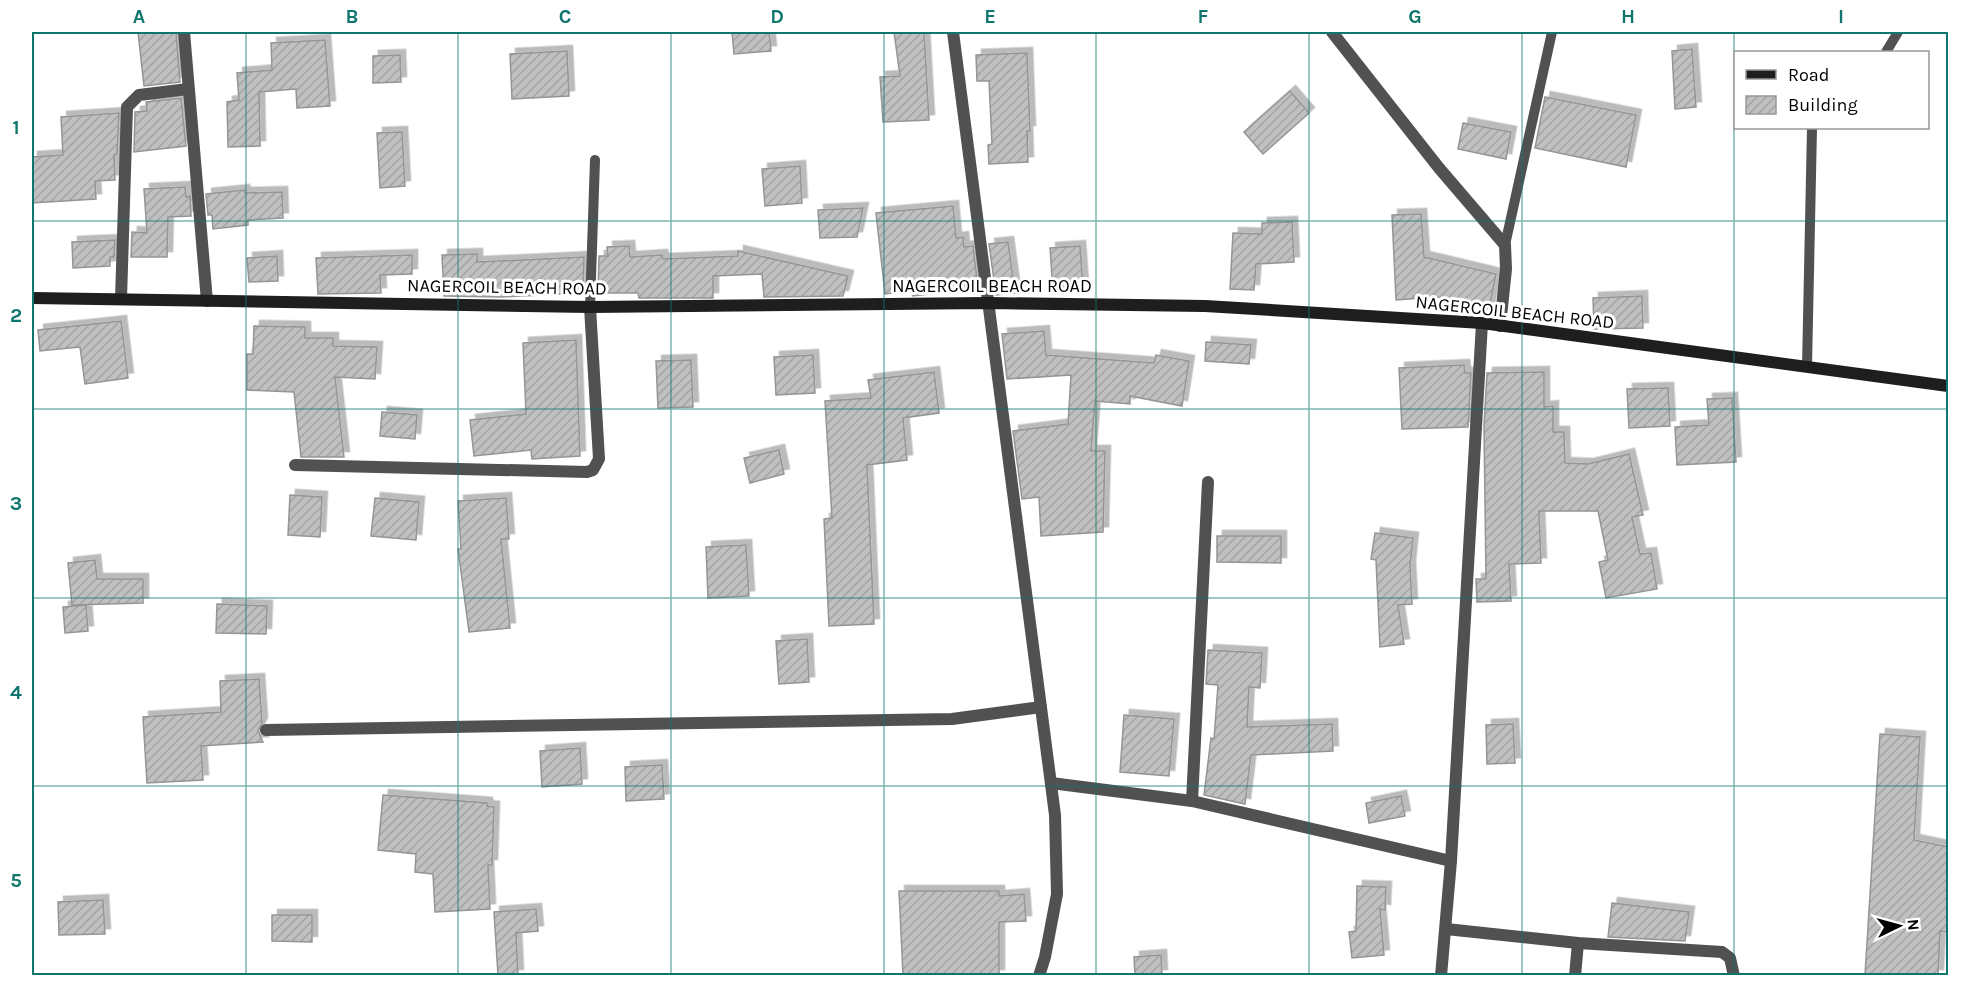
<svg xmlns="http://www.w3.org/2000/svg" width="1980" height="1007" font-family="Karla,sans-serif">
<defs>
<pattern id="building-hatch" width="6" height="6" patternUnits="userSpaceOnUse" patternTransform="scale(1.5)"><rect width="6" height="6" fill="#c0c0c0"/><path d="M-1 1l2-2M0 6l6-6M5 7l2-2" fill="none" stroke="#a3a3a3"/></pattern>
<filter id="shadow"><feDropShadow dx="5.5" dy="-5.5" stdDeviation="0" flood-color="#0004"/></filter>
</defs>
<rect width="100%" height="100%" fill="#fff"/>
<!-- building -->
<g fill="url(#building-hatch)" stroke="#959595" stroke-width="1.5" filter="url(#shadow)">
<path d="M 138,32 L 176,32 L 180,82 L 144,86 Z"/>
<path d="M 732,32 L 769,32 L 771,51 L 734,54 Z"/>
<path d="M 894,32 L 924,32 L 929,120 L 883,122 L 880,77 L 900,76 Z"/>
<path d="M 325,40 L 330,106 L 297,108 L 296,89 L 259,92 L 260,146 L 228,147 L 227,102 L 239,100 L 237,73 L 272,70 L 271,43 Z"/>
<path d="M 1692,49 L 1696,107 L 1675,109 L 1672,51 Z"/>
<path d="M 567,51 L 569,96 L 512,99 L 510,54 Z"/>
<path d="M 1027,53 L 1030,131 L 1027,131 L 1028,162 L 989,164 L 988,145 L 992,144 L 989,81 L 977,81 L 976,55 Z"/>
<path d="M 400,55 L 401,82 L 373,83 L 373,56 Z"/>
<path d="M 1290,91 L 1309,113 L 1263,154 L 1244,132 Z"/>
<path d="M 1545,97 L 1636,115 L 1626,167 L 1535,148 Z"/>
<path d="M 181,98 L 186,146 L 134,152 L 135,112 L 147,111 L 146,102 Z"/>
<path d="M 119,113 L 117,154 L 114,155 L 115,180 L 95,181 L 96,199 L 32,203 L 32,157 L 63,155 L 61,117 Z"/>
<path d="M 1463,123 L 1511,132 L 1506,159 L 1458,149 Z"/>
<path d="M 402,132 L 405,186 L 380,188 L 377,133 Z"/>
<path d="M 800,166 L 802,203 L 765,206 L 762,169 Z"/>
<path d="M 185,187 L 186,197 L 190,196 L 191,216 L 168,217 L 167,257 L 131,257 L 132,232 L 147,233 L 144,189 Z"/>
<path d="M 244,190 L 245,193 L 282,192 L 283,218 L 248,220 L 248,225 L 213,229 L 212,215 L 208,215 L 206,194 Z"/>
<path d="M 953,206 L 956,238 L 963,237 L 964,247 L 973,246 L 978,288 L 913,296 L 911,291 L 885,294 L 876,213 Z"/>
<path d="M 863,208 L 857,237 L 820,238 L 818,210 Z"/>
<path d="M 1421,214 L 1424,257 L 1496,274 L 1489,309 L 1437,297 L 1396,300 L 1392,215 Z"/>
<path d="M 1292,222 L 1294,262 L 1256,264 L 1254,290 L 1230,289 L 1233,233 L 1262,234 L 1262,223 Z"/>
<path d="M 115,240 L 114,257 L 110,257 L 110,266 L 73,268 L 72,242 Z"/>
<path d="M 1008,242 L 1015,293 L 996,295 L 989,244 Z"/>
<path d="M 629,246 L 630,257 L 662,255 L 663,259 L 738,256 L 738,251 L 848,276 L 843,296 L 764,297 L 762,274 L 713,276 L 713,298 L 639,298 L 638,293 L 598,293 L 599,256 L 608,256 L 607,247 Z"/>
<path d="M 1080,246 L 1083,288 L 1053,291 L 1050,248 Z"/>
<path d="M 477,254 L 477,262 L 584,257 L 583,293 L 501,297 L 444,296 L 442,255 Z"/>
<path d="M 412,255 L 412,274 L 380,275 L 381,293 L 318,294 L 316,258 Z"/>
<path d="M 277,256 L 278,281 L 249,282 L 247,258 Z"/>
<path d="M 1642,296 L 1643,328 L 1594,329 L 1593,298 Z"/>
<path d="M 121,321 L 128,378 L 85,384 L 80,347 L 40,351 L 38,330 Z"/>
<path d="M 254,326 L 305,327 L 305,338 L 333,338 L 333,346 L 377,347 L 375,379 L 335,377 L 344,457 L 301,457 L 294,392 L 247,390 L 247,354 L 253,354 Z"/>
<path d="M 1044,331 L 1046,355 L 1154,363 L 1156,355 L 1189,361 L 1182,406 L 1130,396 L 1130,404 L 1095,401 L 1091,451 L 1105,451 L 1103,532 L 1041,536 L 1039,497 L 1022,499 L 1013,431 L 1068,424 L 1071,375 L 1007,379 L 1002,334 Z"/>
<path d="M 576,340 L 580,456 L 532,459 L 531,450 L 474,456 L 470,420 L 526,414 L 523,343 Z"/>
<path d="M 1206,342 L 1251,345 L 1249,364 L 1205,361 Z"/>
<path d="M 813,355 L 815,393 L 776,395 L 774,357 Z"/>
<path d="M 691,360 L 693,407 L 658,408 L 656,361 Z"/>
<path d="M 1464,365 L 1465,373 L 1471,373 L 1468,427 L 1402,429 L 1399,368 Z"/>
<path d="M 934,372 L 939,413 L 903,418 L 907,460 L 867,465 L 874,624 L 829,626 L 824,519 L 832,518 L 825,401 L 871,398 L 868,380 Z"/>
<path d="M 1544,372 L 1544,407 L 1553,406 L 1553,432 L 1564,432 L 1565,463 L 1588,464 L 1629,454 L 1643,515 L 1632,517 L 1640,554 L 1651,553 L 1657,589 L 1606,598 L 1599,562 L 1608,560 L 1598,511 L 1539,511 L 1541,563 L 1509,564 L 1511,601 L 1477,602 L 1476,579 L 1486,579 L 1484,426 L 1487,373 Z"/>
<path d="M 1668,388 L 1670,426 L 1629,428 L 1627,389 Z"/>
<path d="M 1732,398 L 1736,462 L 1677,465 L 1675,427 L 1709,425 L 1707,399 Z"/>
<path d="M 382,412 L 417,415 L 415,439 L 380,436 Z"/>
<path d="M 779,450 L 784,474 L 750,483 L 744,458 Z"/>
<path d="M 290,495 L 322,497 L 320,537 L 288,535 Z"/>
<path d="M 375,498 L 419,502 L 416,540 L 371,536 Z"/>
<path d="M 506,498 L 509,539 L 501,539 L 510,628 L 469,632 L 458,549 L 461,549 L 458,501 Z"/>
<path d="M 1375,533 L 1413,538 L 1410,566 L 1412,604 L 1398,605 L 1404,644 L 1380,647 L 1376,560 L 1371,559 Z"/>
<path d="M 1217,536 L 1281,536 L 1281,563 L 1217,562 Z"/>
<path d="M 746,545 L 749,596 L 708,598 L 706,547 Z"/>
<path d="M 95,560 L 97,579 L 143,579 L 143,603 L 72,605 L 68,563 Z"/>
<path d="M 217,604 L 267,606 L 266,634 L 216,633 Z"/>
<path d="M 86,605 L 88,631 L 65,633 L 63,607 Z"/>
<path d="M 807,639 L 809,682 L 779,684 L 776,641 Z"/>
<path d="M 1208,650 L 1262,653 L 1260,688 L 1249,687 L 1247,727 L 1332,724 L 1333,751 L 1251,755 L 1245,804 L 1204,795 L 1211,738 L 1214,739 L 1218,685 L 1206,684 Z"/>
<path d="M 259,679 L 262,723 L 258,731 L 263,742 L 201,746 L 203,780 L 147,783 L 143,717 L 221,712 L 220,681 Z"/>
<path d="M 1124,715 L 1174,719 L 1169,776 L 1120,772 Z"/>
<path d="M 1513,724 L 1515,763 L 1487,764 L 1486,725 Z"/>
<path d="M 1880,734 L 1920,737 L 1914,840 L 1948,847 L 1948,932 L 1940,931 L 1938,975 L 1865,975 Z"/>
<path d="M 580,748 L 582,784 L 542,787 L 540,751 Z"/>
<path d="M 662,765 L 664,799 L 626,801 L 625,767 Z"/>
<path d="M 383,795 L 487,803 L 487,806 L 494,807 L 492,865 L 488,865 L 490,909 L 435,912 L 433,874 L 415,872 L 416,854 L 378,850 Z"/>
<path d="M 1401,796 L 1405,816 L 1369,823 L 1366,803 Z"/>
<path d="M 1357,886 L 1386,887 L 1385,910 L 1380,909 L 1384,955 L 1352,958 L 1349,932 L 1356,931 Z"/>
<path d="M 899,891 L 999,891 L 999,896 L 1024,894 L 1026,921 L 999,922 L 999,975 L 903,975 Z"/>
<path d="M 103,900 L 105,934 L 59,935 L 58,902 Z"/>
<path d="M 1612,903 L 1689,912 L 1685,941 L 1608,937 Z"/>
<path d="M 536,909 L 538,931 L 516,933 L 518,975 L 498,975 L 494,912 Z"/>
<path d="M 272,915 L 312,915 L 312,942 L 272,941 Z"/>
<path d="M 1161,955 L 1162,975 L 1135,975 L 1134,957 Z"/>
</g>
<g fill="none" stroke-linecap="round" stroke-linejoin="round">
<!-- service -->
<g stroke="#515151" stroke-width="10">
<path d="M 1886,52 L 1898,32"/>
<path d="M 1505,245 L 1552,32"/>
<path d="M 590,307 L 595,160"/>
<path d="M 1807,367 L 1812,128"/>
</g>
<!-- minor -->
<g stroke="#515151" stroke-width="12">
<path d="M 184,32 L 207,301"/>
<path d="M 953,32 L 1055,815 L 1057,894 L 1045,957 L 1039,976"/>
<path d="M 1332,32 L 1439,168 L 1505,245 L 1506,269 L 1500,326"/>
<path d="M 121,299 L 127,107 L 139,95 L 188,89"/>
<path d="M 295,465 L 587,472 L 593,470 L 599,459 L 590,307"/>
<path d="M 266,730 L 952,719 L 1041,707"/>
<path d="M 1051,783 L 1192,801 L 1208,482"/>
<path d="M 1192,801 L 1451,861"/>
<path d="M 1446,929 L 1578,943 L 1722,952 L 1730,958 L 1734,976"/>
<path d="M 1441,976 L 1451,861 L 1482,323"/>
<path d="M 1575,976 L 1578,943"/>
</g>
<!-- secondary -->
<path stroke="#1e1e1e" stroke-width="12" d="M 32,298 L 590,307 L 989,303 L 1205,306 L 1482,323 L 1948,386"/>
</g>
<!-- grid -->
<path fill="none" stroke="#0f766e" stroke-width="1.5" stroke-opacity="0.55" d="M 246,32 L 246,976M 458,32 L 458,976M 671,32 L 671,976M 884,32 L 884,976M 1096,32 L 1096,976M 1309,32 L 1309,976M 1522,32 L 1522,976M 1734,32 L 1734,976M 32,221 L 1948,221M 32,409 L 1948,409M 32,598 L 1948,598M 32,786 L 1948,786"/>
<g text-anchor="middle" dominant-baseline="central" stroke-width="6" stroke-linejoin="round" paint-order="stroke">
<!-- street labels -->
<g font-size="18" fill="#000" stroke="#fff">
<text x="992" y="286">NAGERCOIL BEACH ROAD</text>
<text transform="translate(507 287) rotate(1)">NAGERCOIL BEACH ROAD</text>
<text transform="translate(1515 312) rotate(6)">NAGERCOIL BEACH ROAD</text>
</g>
</g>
<!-- border -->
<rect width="1980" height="1007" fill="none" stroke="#ffffff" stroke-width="66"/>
<!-- legend -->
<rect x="1734" y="51" width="195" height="78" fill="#ffffff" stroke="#999999" stroke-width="1.5"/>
<rect x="1746" y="70" width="30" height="9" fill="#1e1e1e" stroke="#999999" stroke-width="1.5"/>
<text x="1788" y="81" font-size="18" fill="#000000">Road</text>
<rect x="1746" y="96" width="30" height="18" fill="url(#building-hatch)" stroke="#999999" stroke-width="1.5"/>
<text x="1788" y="111" font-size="18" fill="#000000">Building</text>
<!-- north arrow -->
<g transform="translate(1899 926) rotate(85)" stroke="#ffffff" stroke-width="4.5" paint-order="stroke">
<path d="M0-4.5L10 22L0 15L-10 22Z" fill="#000000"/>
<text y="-9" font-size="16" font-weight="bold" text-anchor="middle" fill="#000000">N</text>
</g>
<rect x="33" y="33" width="1914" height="941" fill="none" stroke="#0f766e" stroke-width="2"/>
<g font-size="20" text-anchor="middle" font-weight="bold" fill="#0f766e">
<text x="139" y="23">A</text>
<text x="352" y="23">B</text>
<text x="565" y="23">C</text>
<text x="777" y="23">D</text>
<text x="990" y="23">E</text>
<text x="1203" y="23">F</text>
<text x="1415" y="23">G</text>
<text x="1628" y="23">H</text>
<text x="1841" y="23">I</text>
<text x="16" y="134">1</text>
<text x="16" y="322">2</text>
<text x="16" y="510">3</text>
<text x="16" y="699">4</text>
<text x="16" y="887">5</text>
</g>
</svg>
